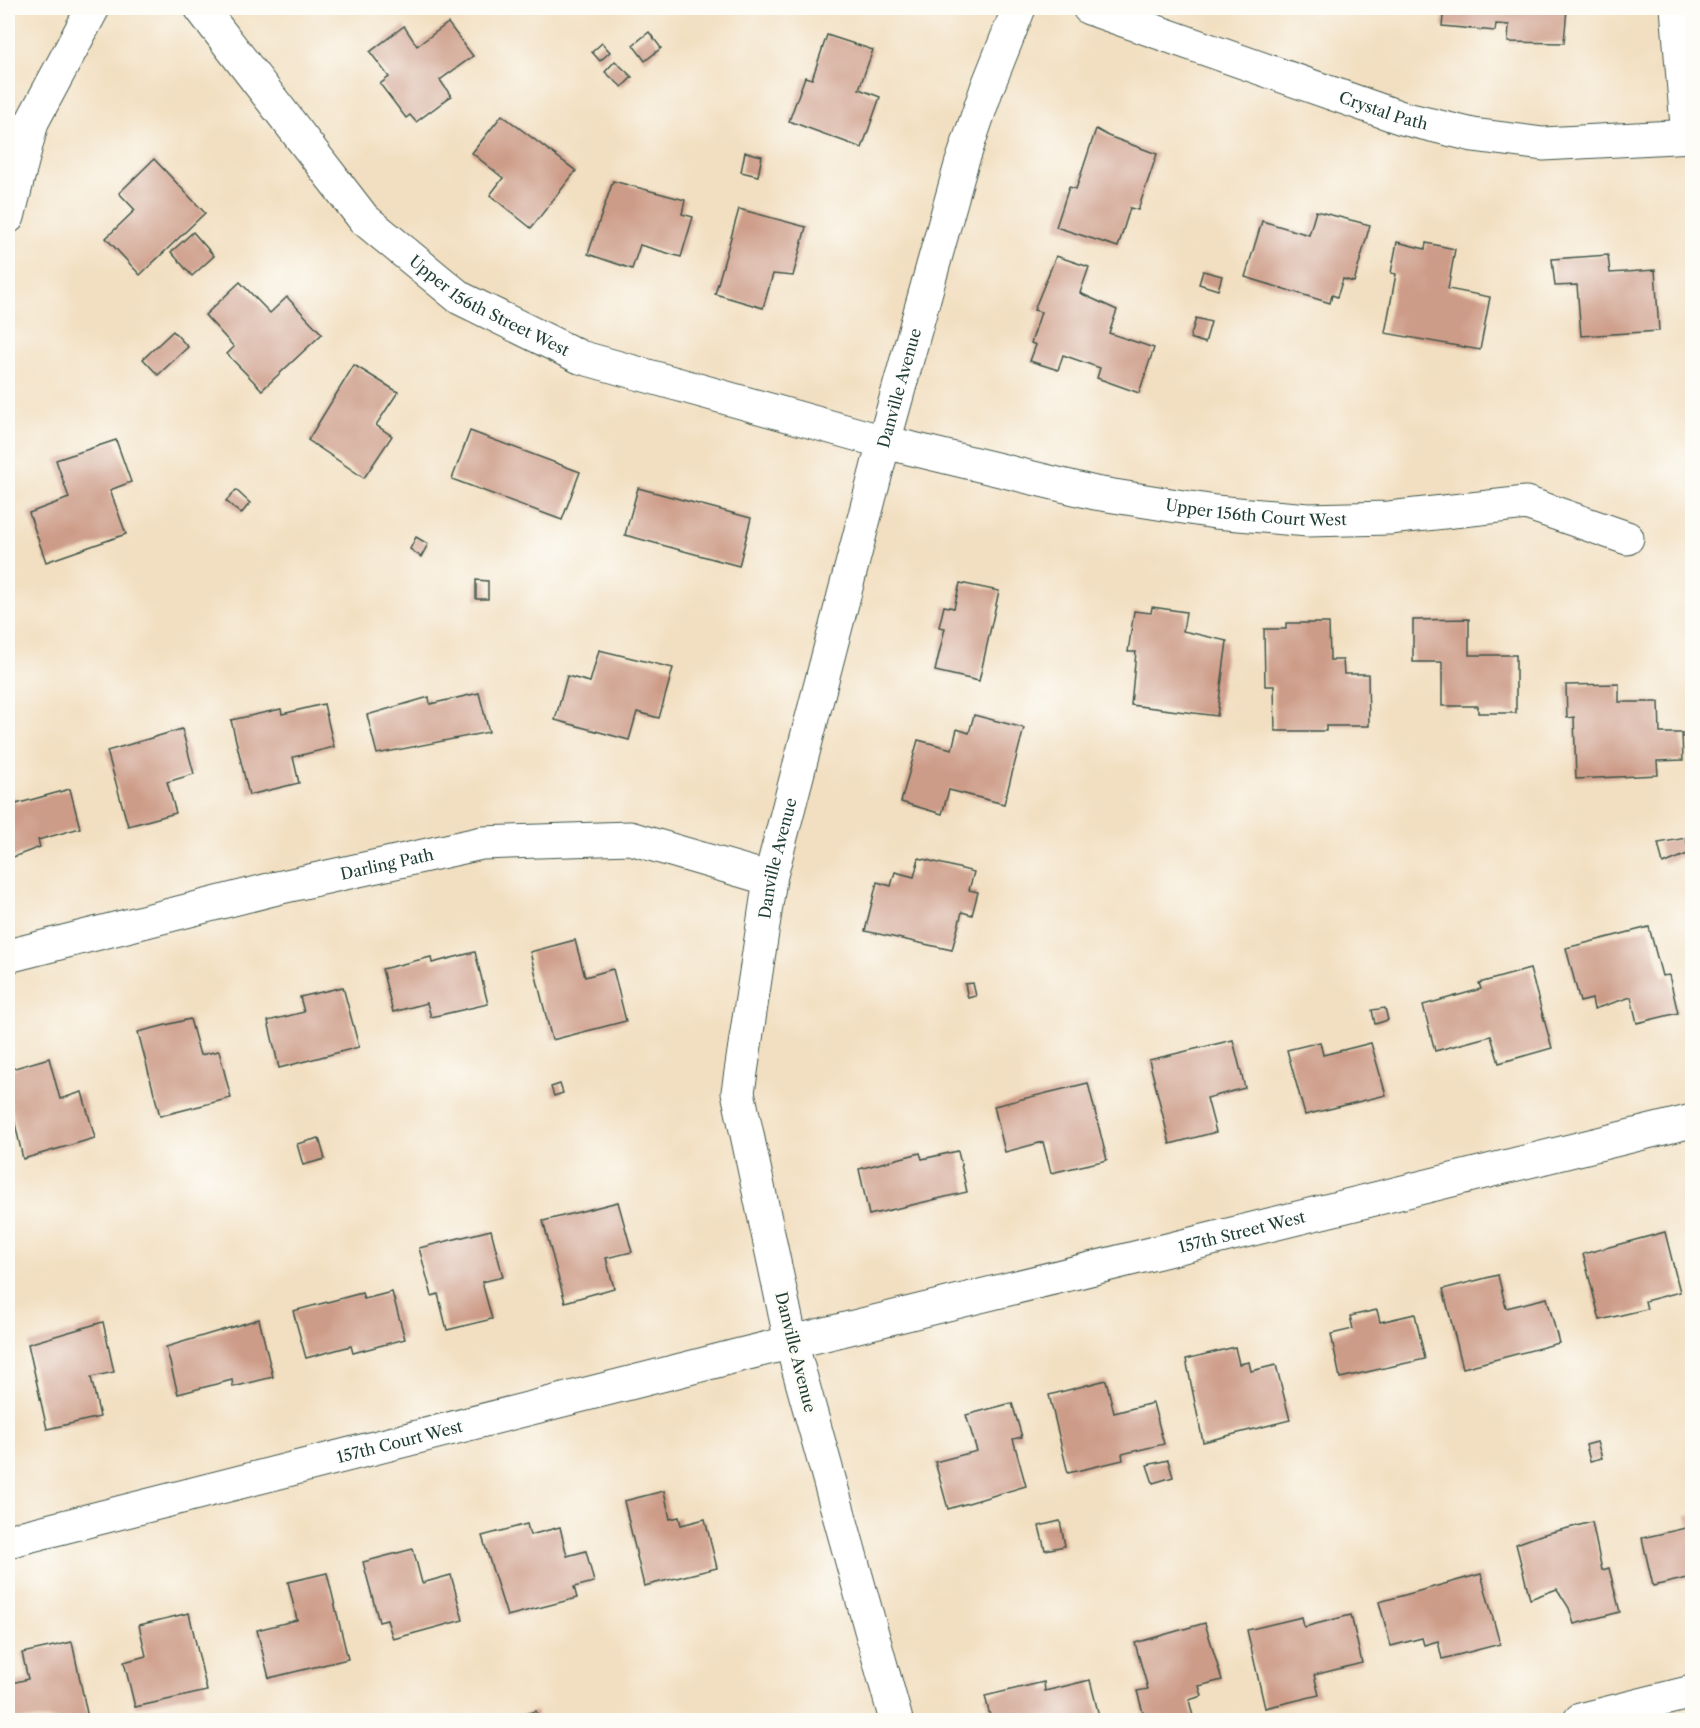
<svg xmlns="http://www.w3.org/2000/svg" width="1700" height="1728" font-family="'Libre Caslon Text',serif">
<rect width="100%" height="100%" fill="#fdfcf7"/>
<filter id="ink" filterUnits="userSpaceOnUse"><feTurbulence type="fractalNoise" baseFrequency=".0167" numOctaves="2"/><feDisplacementMap in="SourceGraphic" scale="12" xChannelSelector="R" yChannelSelector="G"/><feConvolveMatrix kernelMatrix="1 2 1 2 8 2 1 2 1" color-interpolation-filters="sRGB"/></filter>
<filter id="wash" filterUnits="userSpaceOnUse"><feTurbulence type="fractalNoise" baseFrequency=".008" numOctaves="4" result="noise"/><feDisplacementMap in="SourceGraphic" scale="24" xChannelSelector="R" yChannelSelector="G"/><feGaussianBlur stdDeviation="1.35" result="paint"/><feColorMatrix in="noise" values="0 0 0 0 0 0 0 0 0 0 0 0 0 0 0 0 0 1.4 0 .05"/><feComposite in="paint" operator="in"/></filter>
<g filter="url(#wash)">
<rect width="100%" height="100%" fill="#f2dfc1"/>
<g id="blocks">
<!-- building -->
<g fill="#cd9c88">
<path d="M 1444,8 L 1567,8 L 1564,43 L 1508,42 L 1509,25 L 1496,24 L 1495,31 L 1442,26 Z"/>
<path d="M 448,23 L 473,56 L 440,80 L 451,96 L 416,122 L 410,115 L 406,118 L 380,84 L 389,77 L 370,52 L 404,26 L 417,46 Z"/>
<path d="M 649,32 L 661,48 L 645,61 L 633,45 Z"/>
<path d="M 827,35 L 873,50 L 859,89 L 880,97 L 862,148 L 789,121 L 805,77 L 812,79 Z"/>
<path d="M 602,43 L 610,52 L 600,61 L 592,52 Z"/>
<path d="M 615,61 L 632,77 L 622,87 L 605,72 Z"/>
<path d="M 502,115 L 576,171 L 531,228 L 490,195 L 503,178 L 472,153 Z"/>
<path d="M 1096,129 L 1108,136 L 1157,154 L 1138,210 L 1130,208 L 1118,247 L 1056,227 L 1069,187 L 1076,189 Z"/>
<path d="M 745,152 L 762,156 L 758,176 L 741,172 Z"/>
<path d="M 154,159 L 205,213 L 140,275 L 106,238 L 135,210 L 119,193 Z"/>
<path d="M 613,181 L 685,200 L 682,214 L 693,217 L 681,257 L 640,245 L 632,269 L 588,254 Z"/>
<path d="M 739,209 L 806,227 L 793,276 L 773,274 L 763,308 L 715,294 Z"/>
<path d="M 1316,211 L 1370,225 L 1354,282 L 1343,279 L 1337,297 L 1332,295 L 1330,303 L 1245,277 L 1262,221 L 1309,235 Z"/>
<path d="M 193,232 L 214,256 L 192,276 L 171,252 Z"/>
<path d="M 1397,242 L 1425,249 L 1426,243 L 1455,249 L 1448,289 L 1490,297 L 1480,350 L 1385,333 L 1396,274 L 1391,273 Z"/>
<path d="M 1608,255 L 1610,273 L 1655,270 L 1659,331 L 1581,336 L 1577,285 L 1555,286 L 1552,259 Z"/>
<path d="M 1056,256 L 1089,267 L 1080,293 L 1117,310 L 1109,333 L 1154,348 L 1139,393 L 1097,378 L 1100,368 L 1063,355 L 1058,370 L 1030,361 L 1036,345 L 1031,343 L 1041,312 L 1034,310 Z"/>
<path d="M 1203,271 L 1222,276 L 1218,290 L 1199,284 Z"/>
<path d="M 240,282 L 270,313 L 287,297 L 322,334 L 262,390 L 227,354 L 234,347 L 205,315 Z"/>
<path d="M 1196,318 L 1211,322 L 1205,343 L 1190,338 Z"/>
<path d="M 173,331 L 188,347 L 158,375 L 143,359 Z"/>
<path d="M 354,365 L 398,392 L 376,425 L 392,436 L 364,478 L 308,440 Z"/>
<path d="M 470,431 L 580,472 L 562,520 L 452,479 Z"/>
<path d="M 116,440 L 131,482 L 110,490 L 126,534 L 46,562 L 29,513 L 69,498 L 56,460 Z"/>
<path d="M 638,488 L 751,518 L 739,566 L 625,535 Z"/>
<path d="M 236,490 L 250,503 L 241,514 L 226,501 Z"/>
<path d="M 416,537 L 428,544 L 421,557 L 410,549 Z"/>
<path d="M 476,580 L 488,581 L 488,599 L 476,599 Z"/>
<path d="M 960,583 L 999,591 L 979,681 L 935,671 L 945,628 L 939,627 L 944,606 L 954,608 Z"/>
<path d="M 1152,607 L 1186,612 L 1183,631 L 1227,641 L 1217,716 L 1131,705 L 1136,652 L 1128,652 L 1134,611 L 1151,613 Z"/>
<path d="M 1469,619 L 1469,655 L 1516,655 L 1516,713 L 1478,713 L 1478,706 L 1442,706 L 1442,662 L 1413,662 L 1413,620 Z"/>
<path d="M 1286,623 L 1329,623 L 1330,660 L 1343,660 L 1344,674 L 1368,674 L 1369,726 L 1326,726 L 1326,731 L 1275,731 L 1274,686 L 1265,686 L 1264,629 L 1286,629 Z"/>
<path d="M 599,650 L 673,668 L 659,718 L 637,712 L 629,740 L 555,720 L 567,676 L 590,682 Z"/>
<path d="M 1619,684 L 1619,702 L 1659,702 L 1660,733 L 1682,733 L 1683,760 L 1657,761 L 1658,775 L 1576,779 L 1574,717 L 1567,718 L 1566,685 Z"/>
<path d="M 479,693 L 489,732 L 377,754 L 367,715 L 429,697 L 430,704 Z"/>
<path d="M 324,704 L 334,747 L 293,757 L 299,783 L 249,795 L 231,720 L 281,709 L 282,714 Z"/>
<path d="M 974,715 L 1024,728 L 1004,804 L 949,790 L 942,814 L 901,802 L 918,740 L 952,749 L 957,729 L 969,733 Z"/>
<path d="M 182,729 L 194,774 L 167,782 L 176,813 L 128,826 L 107,751 Z"/>
<path d="M 70,789 L 80,828 L 38,840 L 40,847 L 8,859 L 8,799 L 14,797 L 16,804 Z"/>
<path d="M 1686,838 L 1690,853 L 1663,864 L 1658,843 Z"/>
<path d="M 919,858 L 974,872 L 969,890 L 978,892 L 972,915 L 962,912 L 952,950 L 865,931 L 877,882 L 891,886 L 895,872 L 914,877 Z"/>
<path d="M 1649,927 L 1662,976 L 1669,975 L 1678,1013 L 1637,1023 L 1631,997 L 1594,1009 L 1592,999 L 1580,1002 L 1566,948 Z"/>
<path d="M 575,940 L 585,977 L 613,969 L 626,1021 L 552,1040 L 530,952 Z"/>
<path d="M 475,952 L 488,1004 L 431,1017 L 427,1003 L 393,1012 L 382,969 L 431,957 L 432,963 Z"/>
<path d="M 1530,969 L 1552,1048 L 1499,1063 L 1491,1036 L 1435,1051 L 1423,1005 L 1481,989 L 1479,983 Z"/>
<path d="M 973,983 L 976,996 L 968,998 L 965,984 Z"/>
<path d="M 343,987 L 359,1047 L 279,1068 L 268,1021 L 304,1012 L 300,997 Z"/>
<path d="M 1385,1008 L 1388,1020 L 1375,1024 L 1372,1010 Z"/>
<path d="M 190,1019 L 200,1055 L 219,1051 L 231,1098 L 160,1116 L 138,1032 Z"/>
<path d="M 1233,1040 L 1245,1088 L 1207,1098 L 1216,1132 L 1170,1144 L 1149,1060 Z"/>
<path d="M 1320,1042 L 1323,1055 L 1371,1043 L 1386,1095 L 1305,1115 L 1287,1050 Z"/>
<path d="M 49,1058 L 60,1099 L 82,1092 L 95,1138 L 23,1159 L 8,1092 L 8,1070 Z"/>
<path d="M 1088,1083 L 1107,1160 L 1051,1173 L 1043,1142 L 1005,1152 L 994,1106 Z"/>
<path d="M 560,1084 L 563,1093 L 554,1096 L 551,1087 Z"/>
<path d="M 319,1138 L 325,1159 L 303,1165 L 297,1144 Z"/>
<path d="M 958,1151 L 967,1192 L 869,1215 L 859,1169 L 920,1153 L 922,1159 Z"/>
<path d="M 618,1202 L 632,1252 L 606,1258 L 614,1288 L 565,1302 L 543,1221 Z"/>
<path d="M 491,1230 L 503,1277 L 482,1282 L 492,1319 L 447,1330 L 438,1294 L 432,1296 L 419,1248 Z"/>
<path d="M 1665,1232 L 1680,1292 L 1645,1301 L 1647,1309 L 1600,1320 L 1583,1254 Z"/>
<path d="M 1498,1275 L 1506,1308 L 1547,1298 L 1559,1343 L 1463,1368 L 1443,1289 Z"/>
<path d="M 392,1292 L 405,1339 L 353,1353 L 351,1346 L 306,1358 L 293,1311 L 362,1293 L 364,1299 Z"/>
<path d="M 1377,1310 L 1380,1322 L 1415,1314 L 1425,1359 L 1340,1378 L 1331,1334 L 1353,1329 L 1350,1316 Z"/>
<path d="M 259,1319 L 273,1377 L 233,1387 L 232,1380 L 178,1394 L 166,1347 Z"/>
<path d="M 103,1322 L 114,1372 L 91,1377 L 100,1417 L 47,1429 L 28,1344 Z"/>
<path d="M 1235,1347 L 1239,1364 L 1249,1362 L 1251,1371 L 1276,1365 L 1290,1420 L 1203,1442 L 1186,1359 Z"/>
<path d="M 1106,1380 L 1114,1413 L 1153,1403 L 1164,1444 L 1122,1454 L 1123,1460 L 1068,1473 L 1049,1395 Z"/>
<path d="M 1012,1403 L 1022,1437 L 1013,1439 L 1026,1486 L 948,1509 L 935,1462 L 977,1451 L 966,1415 Z"/>
<path d="M 1597,1442 L 1602,1458 L 1590,1461 L 1586,1445 Z"/>
<path d="M 1168,1460 L 1173,1477 L 1153,1483 L 1147,1465 Z"/>
<path d="M 664,1491 L 670,1519 L 679,1517 L 681,1525 L 705,1519 L 717,1568 L 644,1586 L 624,1501 Z"/>
<path d="M 1692,1515 L 1692,1577 L 1653,1586 L 1642,1538 L 1690,1527 L 1687,1516 Z"/>
<path d="M 1060,1521 L 1065,1546 L 1045,1550 L 1039,1526 Z"/>
<path d="M 1592,1522 L 1602,1570 L 1609,1568 L 1620,1612 L 1574,1624 L 1569,1608 L 1557,1589 L 1530,1599 L 1516,1544 L 1541,1535 Z"/>
<path d="M 527,1524 L 530,1535 L 560,1527 L 567,1556 L 586,1551 L 594,1582 L 574,1587 L 577,1598 L 507,1616 L 482,1536 Z"/>
<path d="M 413,1549 L 422,1583 L 451,1575 L 463,1620 L 393,1639 L 387,1620 L 379,1622 L 363,1562 Z"/>
<path d="M 327,1573 L 348,1659 L 269,1678 L 257,1630 L 297,1620 L 288,1582 Z"/>
<path d="M 1481,1574 L 1500,1644 L 1442,1659 L 1438,1641 L 1424,1645 L 1422,1638 L 1391,1646 L 1379,1602 Z"/>
<path d="M 189,1613 L 207,1691 L 135,1707 L 124,1662 L 146,1656 L 139,1625 Z"/>
<path d="M 1351,1615 L 1362,1663 L 1314,1675 L 1319,1695 L 1265,1708 L 1247,1630 L 1302,1617 L 1304,1627 Z"/>
<path d="M 1205,1623 L 1222,1680 L 1199,1686 L 1202,1696 L 1189,1700 L 1194,1720 L 1145,1720 L 1137,1691 L 1148,1689 L 1135,1643 Z"/>
<path d="M 72,1642 L 88,1718 L 75,1720 L 8,1720 L 8,1684 L 28,1679 L 22,1653 Z"/>
<path d="M 1090,1680 L 1100,1720 L 991,1720 L 985,1696 L 1044,1682 L 1045,1691 Z"/>
<path d="M 536,1711 L 538,1720 L 519,1720 L 518,1716 Z"/>
</g>
</g>
</g>
<g filter="url(#ink)">
<use href="#blocks" fill-opacity="0" stroke="#3f5549" stroke-width="1.5"/>
<g fill="none" stroke-linecap="round" stroke-linejoin="round">
<defs>
<g id="minor">
<path id="s1" d="M 201,8 L 364,219 L 460,298 L 580,357 L 884,442 L 1095,493 L 1215,512 L 1308,520 L 1389,518 L 1526,503 L 1627,538"/>
<path id="s2" d="M 1089,8 L 1402,118 L 1473,135 L 1543,144 L 1692,136"/>
<path d="M 1677,8 L 1688,137"/>
<path d="M 8,217 L 32,122 L 93,8"/>
<path id="s3" d="M 8,956 L 277,888 L 482,843 L 630,838 L 770,879"/>
<path id="s4" d="M 8,1541 L 740,1355 L 1692,1121"/>
<path id="s5" d="M 896,1720 L 791,1342 L 738,1092 L 770,879 L 884,442 L 961,165 L 987,88 L 1019,8"/>
<path d="M 1580,1720 L 1692,1692"/>
</g>
</defs>
<!-- minor casing -->
<use href="#minor" stroke="#3f5549" stroke-width="35"/>
<!-- minor -->
<use href="#minor" stroke="#fff" stroke-width="33"/>
</g>
</g>
<g text-anchor="middle" dominant-baseline="central" stroke-width="5" stroke-linejoin="round" paint-order="stroke">
<!-- street labels -->
<g font-size="16" fill="#1f3d34" stroke="#fdfcf7">
<text stroke="none"><textPath href="#s2" startOffset="312">Crystal Path</textPath></text>
<text stroke="none"><textPath href="#s1" startOffset="420">Upper 156th Street West</textPath></text>
<text stroke="none"><textPath href="#s5" startOffset="1371">Danville Avenue</textPath></text>
<text stroke="none"><textPath href="#s1" startOffset="1220">Upper 156th Court West</textPath></text>
<text stroke="none"><textPath href="#s5" startOffset="885">Danville Avenue</textPath></text>
<text stroke="none"><textPath href="#s3" startOffset="390">Darling Path</textPath></text>
<text stroke="none"><textPath href="#s4" startOffset="1272">157th Street West</textPath></text>
<text transform="translate(796 1352) rotate(76)">Danville Avenue</text>
<text stroke="none"><textPath href="#s4" startOffset="404">157th Court West</textPath></text>
</g>
</g>
<!-- margin -->
<rect width="1700" height="1728" fill="none" stroke="#fdfcf7" stroke-width="30"/>
</svg>
